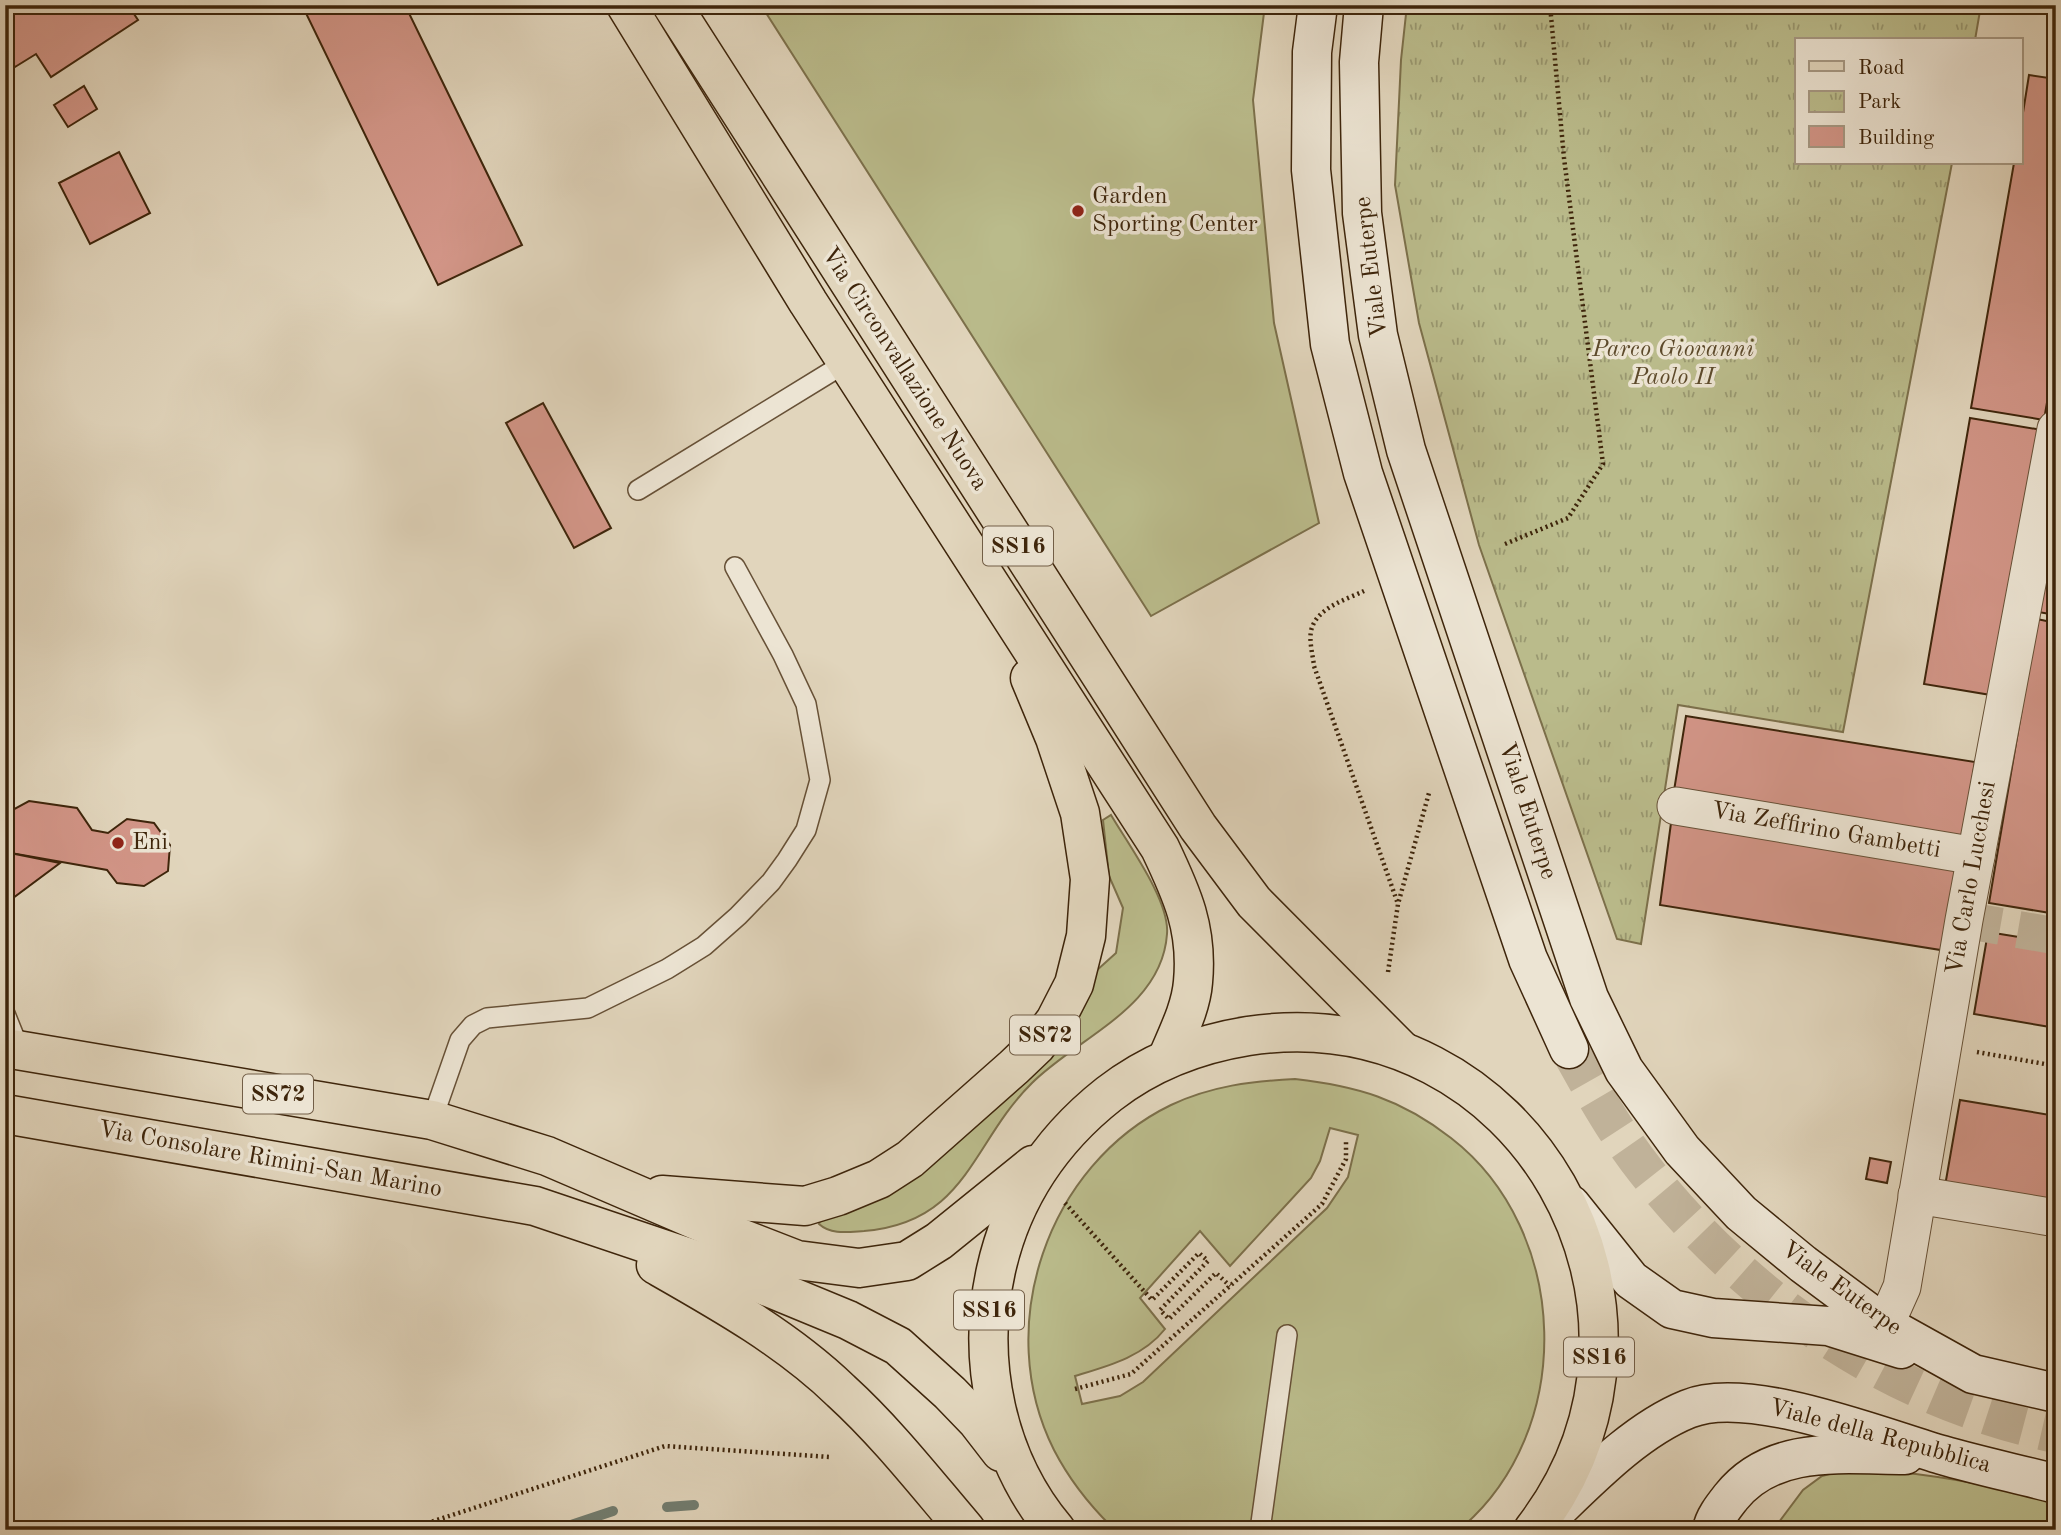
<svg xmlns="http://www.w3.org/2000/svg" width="2061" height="1535" font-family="'Old Standard TT',serif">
<defs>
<pattern id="park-tufts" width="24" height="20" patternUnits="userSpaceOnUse" patternTransform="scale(1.75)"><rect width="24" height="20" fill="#babb8b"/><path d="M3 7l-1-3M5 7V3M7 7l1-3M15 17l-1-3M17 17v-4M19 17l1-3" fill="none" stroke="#999870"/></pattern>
</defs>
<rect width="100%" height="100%" fill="#e1d5bc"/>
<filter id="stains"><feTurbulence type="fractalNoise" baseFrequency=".00286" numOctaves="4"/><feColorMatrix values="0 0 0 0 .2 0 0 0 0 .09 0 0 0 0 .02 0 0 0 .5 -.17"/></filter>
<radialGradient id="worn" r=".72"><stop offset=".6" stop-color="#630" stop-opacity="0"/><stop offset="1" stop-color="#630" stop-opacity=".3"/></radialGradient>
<!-- grass -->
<g fill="#babb8b" stroke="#7c704b" stroke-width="2" fill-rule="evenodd">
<path d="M 761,5 L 1265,5 L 1253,100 L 1274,323 L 1319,523 L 1151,616 Z"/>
<path d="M 1111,815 C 1128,844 1170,901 1167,934 C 1162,1008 1078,1037 1032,1083 C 971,1143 968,1222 864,1231 C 848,1232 831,1235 819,1224 L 821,1219 L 1116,953 L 1123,908 L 1109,876 L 1103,820 Z"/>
<path d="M 1295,1079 C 1357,1086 1401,1099 1451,1138 C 1571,1231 1577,1432 1459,1530 L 1115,1530 C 1090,1506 1070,1481 1054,1450 C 992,1327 1047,1165 1171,1105 C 1211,1086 1252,1081 1295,1079 ZM 1330,1128 L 1358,1135 L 1348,1177 L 1327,1208 L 1143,1382 L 1120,1396 L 1082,1404 L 1075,1376 C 1108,1366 1143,1357 1165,1329 L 1140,1298 L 1200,1231 L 1230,1266 L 1311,1178 L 1320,1161 Z"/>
<path d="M 1845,1470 C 1915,1469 1988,1484 2056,1502 L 2056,1530 L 1773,1530 L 1803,1490 L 1822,1476 Z"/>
</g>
<!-- park -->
<path fill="url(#park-tufts)" stroke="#7c704b" stroke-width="2" d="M 1407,5 L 1981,5 L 1975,40 L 1797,40 L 1797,163 L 1952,163 L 1843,732 L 1678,705 L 1641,944 L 1617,939 L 1479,545 L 1419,323 L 1395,185 L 1401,60 Z"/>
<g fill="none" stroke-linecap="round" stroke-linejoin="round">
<!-- stream -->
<g stroke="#727d70" stroke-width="10">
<path d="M 667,1507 L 694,1505"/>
<path d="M 556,1530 L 613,1511"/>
</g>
</g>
<!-- building -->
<g fill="#d29587" stroke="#3e250b" stroke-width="2">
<path d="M 5,5 L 128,5 L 138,20 L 51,77 L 36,54 L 15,67 L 5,51 Z"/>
<path d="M 302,5 L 405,5 L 522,245 L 438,285 Z"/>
<path d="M 2029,75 L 2056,79 L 2056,350 L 2044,420 L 1971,408 L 2014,163 L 2021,163 L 2021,125 Z"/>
<path d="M 84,86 L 97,109 L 68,127 L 54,105 Z"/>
<path d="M 119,152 L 150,213 L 90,244 L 59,183 Z"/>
<path d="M 543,403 L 611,528 L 574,548 L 506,423 Z"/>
<path d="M 1970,418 L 2042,430 L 1997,696 L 1924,684 Z"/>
<path d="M 2056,509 L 2056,615 L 2038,612 Z"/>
<path d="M 2037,619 L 2056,623 L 2056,914 L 1989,903 Z"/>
<path d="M 1686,716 L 1975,762 L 1962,843 L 1673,797 Z"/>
<path d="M 29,801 L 77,808 L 92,830 L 108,833 L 127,819 L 154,823 L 170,845 L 168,871 L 144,886 L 117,883 L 107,870 L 5,852 L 5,814 Z"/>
<path d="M 1671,823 L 1960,870 L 1947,951 L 1660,905 Z"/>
<path d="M 5,852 L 60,863 L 5,904 Z"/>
<path d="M 1988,932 L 2056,943 L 2056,1028 L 1974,1014 Z"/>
<path d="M 1960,1100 L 2056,1116 L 2056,1205 L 1945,1186 Z"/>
<path d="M 1870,1158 L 1891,1162 L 1887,1183 L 1866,1179 Z"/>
</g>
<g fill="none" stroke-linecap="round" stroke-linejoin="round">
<!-- street-tunnel -->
<path stroke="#c0b299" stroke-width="37" stroke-dasharray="37 18" stroke-linecap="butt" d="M 1964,920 L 2056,936"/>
<!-- secondary-tunnel -->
<path stroke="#c0b299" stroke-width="38" stroke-dasharray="38 19" stroke-linecap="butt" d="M 1569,1049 C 1592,1090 1615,1132 1645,1170 C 1748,1301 1891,1400 2056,1434"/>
<defs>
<g id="lane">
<path d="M 638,490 L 847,362"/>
<path d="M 5,1014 L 20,1051"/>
<path d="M 432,1120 L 460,1040 L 473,1025 L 487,1018 L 588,1008 L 667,969 L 704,946 L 738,916 L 771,882 L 787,860 L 806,830 L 820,780 L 806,704 L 783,655 L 735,567"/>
<path d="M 1260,1530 L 1287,1335"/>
</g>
<g id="street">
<path d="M 1676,806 L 1976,856"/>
<path d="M 1917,1195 L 2056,1218"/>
<path d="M 1885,1325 L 1902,1287 L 1964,920 L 2056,429"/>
</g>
<g id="secondary">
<path d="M 1318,5 L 1312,52 L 1311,170 L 1330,344 L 1363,473 L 1528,959 L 1569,1049"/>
<path d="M 1364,5 L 1359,62 L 1362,213 L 1378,335 L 1406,450 L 1589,998 L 1624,1070 L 1682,1150 L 1741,1213 L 1803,1264 L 1885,1325 L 1973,1374 L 2056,1393"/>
<path d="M 1571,1205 L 1631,1280 L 1672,1309 L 1713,1318 L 1828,1326 L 1901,1349"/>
<path d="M 1538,1528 C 1582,1487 1631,1432 1688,1409 C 1747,1384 1880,1437 1942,1455 C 1980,1466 2018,1474 2056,1484"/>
<path d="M 1712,1530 C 1714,1518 1724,1506 1731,1497 C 1773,1444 1845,1455 1905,1455"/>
</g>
<g id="primary">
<path d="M 626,5 L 808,302 L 1160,848 C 1182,894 1198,929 1193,982 C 1191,1008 1177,1035 1167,1059"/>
<path d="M 672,5 L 1198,827 L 1254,902 L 1401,1050"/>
<path d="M 5,1048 L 432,1120 L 547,1156 L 717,1229 L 797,1260 L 859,1268 L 907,1261 L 939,1241 L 1033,1165"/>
<path d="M 5,1114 L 535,1206 L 734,1273 L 848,1320 L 898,1346 L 950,1393 L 977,1421 L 1001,1452"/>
<path d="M 662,1195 L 805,1206 L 838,1196 L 879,1179 L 910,1159 L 1014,1067 L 1036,1046 L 1055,1021 L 1074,984 L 1086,936 L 1090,879 L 1080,813 L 1055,738 L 1030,678"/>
<path d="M 656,1265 C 721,1302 787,1339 841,1391 C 887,1433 925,1482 966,1530"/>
<path d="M 1056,1530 C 996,1459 976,1360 996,1270 C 1012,1198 1052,1139 1109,1094 C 1149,1063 1198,1044 1248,1036 C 1523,995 1702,1311 1533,1530"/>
</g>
</defs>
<!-- lane casing -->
<use href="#lane" stroke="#675137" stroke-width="22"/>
<!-- street casing -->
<use href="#street" stroke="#675137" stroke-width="39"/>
<!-- secondary casing -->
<use href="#secondary" stroke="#3e250b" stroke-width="41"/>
<!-- primary casing -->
<use href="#primary" stroke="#3e250b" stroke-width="41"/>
<!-- path -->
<g stroke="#3e250b" stroke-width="4.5" stroke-dasharray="2 3.5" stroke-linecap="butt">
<path d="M 1505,544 L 1568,518 L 1603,464 L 1564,158 L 1550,5"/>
<path d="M 1364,591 C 1345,600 1316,608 1311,631 C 1309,642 1313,656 1314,666 L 1398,904"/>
<path d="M 1388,972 L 1398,904 L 1429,793"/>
<path d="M 1977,1052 L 2056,1066"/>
<path d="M 1065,1203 L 1152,1300 L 1199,1253 L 1208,1261 L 1160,1310 L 1169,1319 L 1216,1273 L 1230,1286"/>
<path d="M 1075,1389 L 1131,1374 L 1322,1204 L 1346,1159 L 1346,1139"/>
<path d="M 406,1530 L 665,1446 L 830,1457"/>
</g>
<!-- lane -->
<use href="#lane" stroke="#ece4d3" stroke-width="19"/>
<!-- street -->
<use href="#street" stroke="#ece4d3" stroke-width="37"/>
<!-- secondary -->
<use href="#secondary" stroke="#ece4d3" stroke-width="38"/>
<!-- primary -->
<use href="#primary" stroke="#e1d5bc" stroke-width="38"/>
</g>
<!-- markers -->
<g fill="#8f2418" stroke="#ece4d3" stroke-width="2.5">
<circle cx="1078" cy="211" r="7"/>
<circle cx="118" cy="843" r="7"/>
</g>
<g text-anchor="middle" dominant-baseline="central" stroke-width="7" stroke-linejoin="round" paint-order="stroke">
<!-- shield labels -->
<g fill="#ece4d3" stroke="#725e47" stroke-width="2">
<rect x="983" y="526.5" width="70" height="39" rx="5"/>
<rect x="1010" y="1015.5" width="70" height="39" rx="5"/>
<rect x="243" y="1074.5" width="70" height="39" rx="5"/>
<rect x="954" y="1290.5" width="70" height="39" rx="5"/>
<rect x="1564" y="1337.5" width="70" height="39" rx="5"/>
</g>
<g font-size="23" font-weight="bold" fill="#3e250b">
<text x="1018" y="546">SS16</text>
<text x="1045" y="1035">SS72</text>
<text x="278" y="1094">SS72</text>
<text x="989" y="1310">SS16</text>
<text x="1599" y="1357">SS16</text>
</g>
<!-- poi labels -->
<g font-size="24" fill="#3e250b" stroke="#ece4d3" text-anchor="start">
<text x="1092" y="197">Garden<tspan x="1092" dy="28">Sporting Center</tspan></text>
<text x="132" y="843">Eni</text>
</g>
<!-- street labels -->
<g font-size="24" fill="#3e250b" stroke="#ece4d3">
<text transform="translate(1372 267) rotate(-97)">Viale Euterpe</text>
<text transform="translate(904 369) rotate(57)">Via Circonvallazione Nuova</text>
<text transform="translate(1527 811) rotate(72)">Viale Euterpe</text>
<text transform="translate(1826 831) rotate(10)">Via Zeffirino Gambetti</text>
<text transform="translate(1972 878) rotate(-80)">Via Carlo Lucchesi</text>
<text transform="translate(270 1160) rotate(10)">Via Consolare Rimini-San Marino</text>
<text transform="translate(1841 1289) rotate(36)">Viale Euterpe</text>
<text transform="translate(1880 1437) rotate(15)">Viale della Repubblica</text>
</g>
<!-- park labels -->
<g font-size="24" font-style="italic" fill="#5d4a2b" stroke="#ece4d3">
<text x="1673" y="350">Parco Giovanni<tspan x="1673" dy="28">Paolo II</tspan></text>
</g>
</g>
<!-- margin -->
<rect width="2061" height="1535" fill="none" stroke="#e1d5bc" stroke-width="28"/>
<rect x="7" y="7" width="2047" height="1521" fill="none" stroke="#3e250b" stroke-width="3.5"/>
<rect x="14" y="14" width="2033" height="1507" fill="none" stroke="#3e250b" stroke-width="2"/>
<!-- legend -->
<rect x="1795" y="38" width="228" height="126" fill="#ece4d3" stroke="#a69883" stroke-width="2"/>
<rect x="1809" y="61" width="35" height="10" fill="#e1d5bc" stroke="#a69883" stroke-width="2"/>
<text x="1858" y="74" font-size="21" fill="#3e250b">Road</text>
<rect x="1809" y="91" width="35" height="21" fill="url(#park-tufts)" stroke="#a69883" stroke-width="2"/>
<text x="1858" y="108" font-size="21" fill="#3e250b">Park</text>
<rect x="1809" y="126" width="35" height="21" fill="#d29587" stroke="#a69883" stroke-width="2"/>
<text x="1858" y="144" font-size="21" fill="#3e250b">Building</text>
<rect width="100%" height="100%" filter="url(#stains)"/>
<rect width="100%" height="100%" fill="url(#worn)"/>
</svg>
